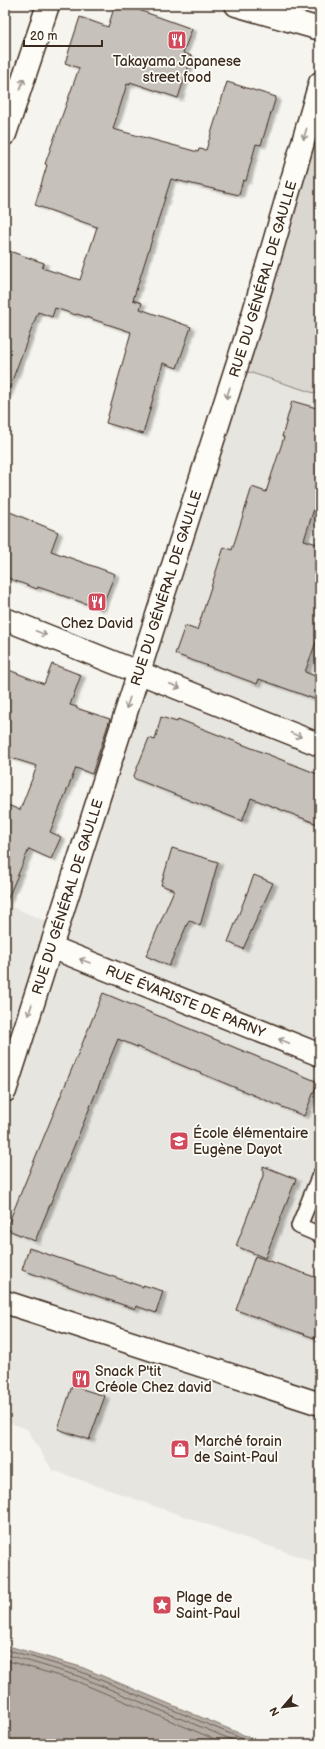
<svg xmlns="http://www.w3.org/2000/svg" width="325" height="1749" font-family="'Balsamiq Sans',sans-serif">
<defs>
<filter id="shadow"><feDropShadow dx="4.5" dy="2.5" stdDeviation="1" flood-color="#0004"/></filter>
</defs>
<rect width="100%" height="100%" fill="#f5f4ee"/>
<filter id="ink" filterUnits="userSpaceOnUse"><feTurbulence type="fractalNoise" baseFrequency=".025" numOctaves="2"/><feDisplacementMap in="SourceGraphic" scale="8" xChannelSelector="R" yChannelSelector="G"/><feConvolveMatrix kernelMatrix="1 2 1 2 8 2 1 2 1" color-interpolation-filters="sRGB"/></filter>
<g filter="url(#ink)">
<!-- built -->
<path fill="#e7e5df" d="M 236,368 L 320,395 L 320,1078 L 307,1109 L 320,1114 L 320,1564 L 52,1470 L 27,1429 L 5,1421 L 5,1091 L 18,1048 L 5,1043 L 5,904 L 57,926 Z"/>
<!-- green -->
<path fill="#dad6d0" stroke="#8a8077" d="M 320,83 L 320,395 L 236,368 Z"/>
<!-- water -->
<path fill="#b4aca4" stroke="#84786e" d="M 5,1645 L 81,1667 L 265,1744 L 5,1744 Z"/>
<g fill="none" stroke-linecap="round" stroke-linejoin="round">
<!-- shore -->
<g stroke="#6b5e54" stroke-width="1">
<path d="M 5,1649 L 79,1671 L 255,1744"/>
<path d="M 5,1654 L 78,1676 L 242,1744"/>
<path d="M 5,1660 L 76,1681 L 226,1744"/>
</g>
</g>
<!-- building -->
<g fill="#c7c1bb" stroke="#3b2a1e" filter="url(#shadow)">
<path d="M 115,5 L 125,5 L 192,29 L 183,53 L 192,56 L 178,98 L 130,82 L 130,85 L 127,84 L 113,129 L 198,152 L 199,149 L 206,150 L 227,82 L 276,97 L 261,145 L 256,144 L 246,181 L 243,180 L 239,195 L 171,179 L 133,300 L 142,303 L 140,309 L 191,327 L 177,368 L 163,363 L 143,434 L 106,423 L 131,332 L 77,314 L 76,315 L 55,308 L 52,317 L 38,312 L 7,394 L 5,393 L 5,263 L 9,251 L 44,263 L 42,268 L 80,280 L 97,227 L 35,205 L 47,165 L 45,164 L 79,68 L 65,63 L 80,17 L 108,27 Z"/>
<path d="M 292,401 L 320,409 L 320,490 L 304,540 L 320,545 L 320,631 L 305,672 L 320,678 L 320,701 L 259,679 L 257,684 L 175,654 L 185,626 L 197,630 L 224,547 L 232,550 L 252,487 L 266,492 L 284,437 L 282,437 Z"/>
<path d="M 5,510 L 58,532 L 51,551 L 115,574 L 101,609 L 38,587 L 37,589 L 5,577 Z"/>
<path d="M 52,664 L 81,675 L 70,705 L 77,707 L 76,708 L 110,719 L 92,774 L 76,768 L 50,832 L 61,837 L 51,859 L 29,849 L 5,905 L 5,804 L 20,810 L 37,766 L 5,756 L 5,681 L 9,670 L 44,684 Z"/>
<path d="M 161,717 L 177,722 L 178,719 L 320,775 L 320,825 L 251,798 L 242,821 L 133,778 L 149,738 L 155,740 Z"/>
<path d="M 172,848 L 218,862 L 200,926 L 189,920 L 169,966 L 146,956 L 174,890 L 161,885 Z"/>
<path d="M 254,875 L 273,883 L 243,949 L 228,942 Z"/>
<path d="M 103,993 L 318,1082 L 304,1116 L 118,1039 L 35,1241 L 6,1229 Z"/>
<path d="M 263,1166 L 296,1179 L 265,1258 L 236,1246 L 263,1176 Z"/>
<path d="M 29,1248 L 143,1287 L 143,1285 L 163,1291 L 156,1313 L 136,1306 L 135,1309 L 22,1270 Z"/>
<path d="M 255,1256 L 320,1279 L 320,1340 L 236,1310 Z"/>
<path d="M 72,1386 L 105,1396 L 89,1440 L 58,1429 Z"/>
</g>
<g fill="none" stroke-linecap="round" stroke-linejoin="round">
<defs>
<path id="service" d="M 320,1175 L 299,1226 L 320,1235"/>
<g id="tertiary">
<path d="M 236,5 L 320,29"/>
<path d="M 5,134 L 48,5"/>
<path d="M 5,619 L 320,745"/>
<path id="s1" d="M 51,947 L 320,1055"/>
</g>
<g id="secondary">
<path id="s2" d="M 5,1091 L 253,315 L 320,83"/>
<path d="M 5,1302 L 320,1404"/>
</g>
</defs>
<!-- service casing -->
<use href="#service" stroke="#3b2a1e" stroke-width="18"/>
<!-- tertiary casing -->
<use href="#tertiary" stroke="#3b2a1e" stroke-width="25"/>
<!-- secondary casing -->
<use href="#secondary" stroke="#3b2a1e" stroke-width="25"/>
<!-- service -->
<use href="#service" stroke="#fdfcf7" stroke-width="15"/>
<!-- tertiary -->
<use href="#tertiary" stroke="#fdfcf7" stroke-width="22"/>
<!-- secondary -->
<use href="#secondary" stroke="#fdfcf7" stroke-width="22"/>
</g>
<!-- one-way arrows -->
<defs><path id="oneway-shaft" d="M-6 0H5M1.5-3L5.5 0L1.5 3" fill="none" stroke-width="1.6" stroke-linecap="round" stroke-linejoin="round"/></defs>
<g stroke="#9c938a">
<use href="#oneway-shaft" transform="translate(22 84) rotate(-72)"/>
<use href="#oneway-shaft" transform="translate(305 134) rotate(106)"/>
<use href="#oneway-shaft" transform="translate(228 393) rotate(108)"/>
<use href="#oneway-shaft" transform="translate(41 633) rotate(22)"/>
<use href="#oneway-shaft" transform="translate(175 686) rotate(22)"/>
<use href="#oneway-shaft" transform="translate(128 703) rotate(108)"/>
<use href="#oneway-shaft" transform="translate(296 735) rotate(22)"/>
<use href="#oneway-shaft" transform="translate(85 961) rotate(-158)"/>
<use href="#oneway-shaft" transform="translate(30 1010) rotate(108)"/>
<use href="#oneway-shaft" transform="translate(284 1041) rotate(-158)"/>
</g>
</g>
<!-- icons -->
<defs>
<symbol id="restaurant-square" viewBox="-11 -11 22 22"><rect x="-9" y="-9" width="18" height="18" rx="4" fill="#d1495b" stroke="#fdfcf7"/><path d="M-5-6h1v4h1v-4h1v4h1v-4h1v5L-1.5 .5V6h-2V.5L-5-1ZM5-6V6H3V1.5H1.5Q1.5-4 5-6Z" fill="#fff"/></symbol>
<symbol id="school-square" viewBox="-11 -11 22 22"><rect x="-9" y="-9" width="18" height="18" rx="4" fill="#d1495b" stroke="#fdfcf7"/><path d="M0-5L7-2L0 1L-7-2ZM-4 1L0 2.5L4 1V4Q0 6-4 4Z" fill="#fff"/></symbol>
<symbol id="shop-square" viewBox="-11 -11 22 22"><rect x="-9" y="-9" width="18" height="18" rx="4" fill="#d1495b" stroke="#fdfcf7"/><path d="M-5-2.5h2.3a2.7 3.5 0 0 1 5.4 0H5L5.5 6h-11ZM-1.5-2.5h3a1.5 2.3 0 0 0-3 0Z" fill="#fff"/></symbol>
<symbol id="sight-square" viewBox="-11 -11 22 22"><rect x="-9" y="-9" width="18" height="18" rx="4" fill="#d1495b" stroke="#fdfcf7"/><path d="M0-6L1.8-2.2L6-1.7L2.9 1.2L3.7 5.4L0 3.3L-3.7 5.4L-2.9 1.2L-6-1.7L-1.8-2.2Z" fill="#fff"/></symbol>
</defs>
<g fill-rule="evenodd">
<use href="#restaurant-square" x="166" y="29" width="22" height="22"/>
<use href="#restaurant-square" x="86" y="591" width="22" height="22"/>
<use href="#school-square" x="168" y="1130" width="22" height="22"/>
<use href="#restaurant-square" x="70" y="1368" width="22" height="22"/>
<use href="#shop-square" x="169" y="1438" width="22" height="22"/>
<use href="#sight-square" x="151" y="1594" width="22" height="22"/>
</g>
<g text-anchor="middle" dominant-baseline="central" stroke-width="3.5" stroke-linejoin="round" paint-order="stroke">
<!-- poi labels -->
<g font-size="14" fill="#3b2a1e" stroke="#fdfcf7" text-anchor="start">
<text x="177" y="61" text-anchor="middle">Takayama Japanese<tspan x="177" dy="16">street food</tspan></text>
<text x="97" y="623" text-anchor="middle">Chez David</text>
<text x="193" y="1133">École élémentaire<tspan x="193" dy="16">Eugène Dayot</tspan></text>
<text x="95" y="1371">Snack P'tit<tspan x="95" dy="16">Créole Chez david</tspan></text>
<text x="194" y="1441">Marché forain<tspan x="194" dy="16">de Saint-Paul</tspan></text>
<text x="176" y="1597">Plage de<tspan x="176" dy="16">Saint-Paul</tspan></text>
</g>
<!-- street labels -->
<g font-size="14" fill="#3b2a1e" stroke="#fdfcf7">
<text stroke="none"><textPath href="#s2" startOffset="852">RUE DU GÉNÉRAL DE GAULLE</textPath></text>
<text stroke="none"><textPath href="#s2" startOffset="528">RUE DU GÉNÉRAL DE GAULLE</textPath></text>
<text stroke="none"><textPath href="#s2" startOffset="204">RUE DU GÉNÉRAL DE GAULLE</textPath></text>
<text stroke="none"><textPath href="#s1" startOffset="145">RUE ÉVARISTE DE PARNY</textPath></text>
</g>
</g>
<!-- margin -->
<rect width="325" height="1749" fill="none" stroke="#fdfcf7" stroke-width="20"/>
<rect x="10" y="10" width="305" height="1729" fill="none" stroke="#3b2a1e" stroke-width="1.5" filter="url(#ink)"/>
<!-- north arrow -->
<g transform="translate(283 1707) rotate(242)" stroke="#fdfcf7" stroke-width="3" paint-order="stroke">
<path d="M0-3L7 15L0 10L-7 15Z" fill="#3b2a1e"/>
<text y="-6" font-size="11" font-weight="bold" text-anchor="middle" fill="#3b2a1e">N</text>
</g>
<!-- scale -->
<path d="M24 40v6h78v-6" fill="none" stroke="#3b2a1e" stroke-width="2"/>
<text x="30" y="40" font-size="12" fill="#3b2a1e" stroke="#fdfcf7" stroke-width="3" paint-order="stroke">20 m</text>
</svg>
